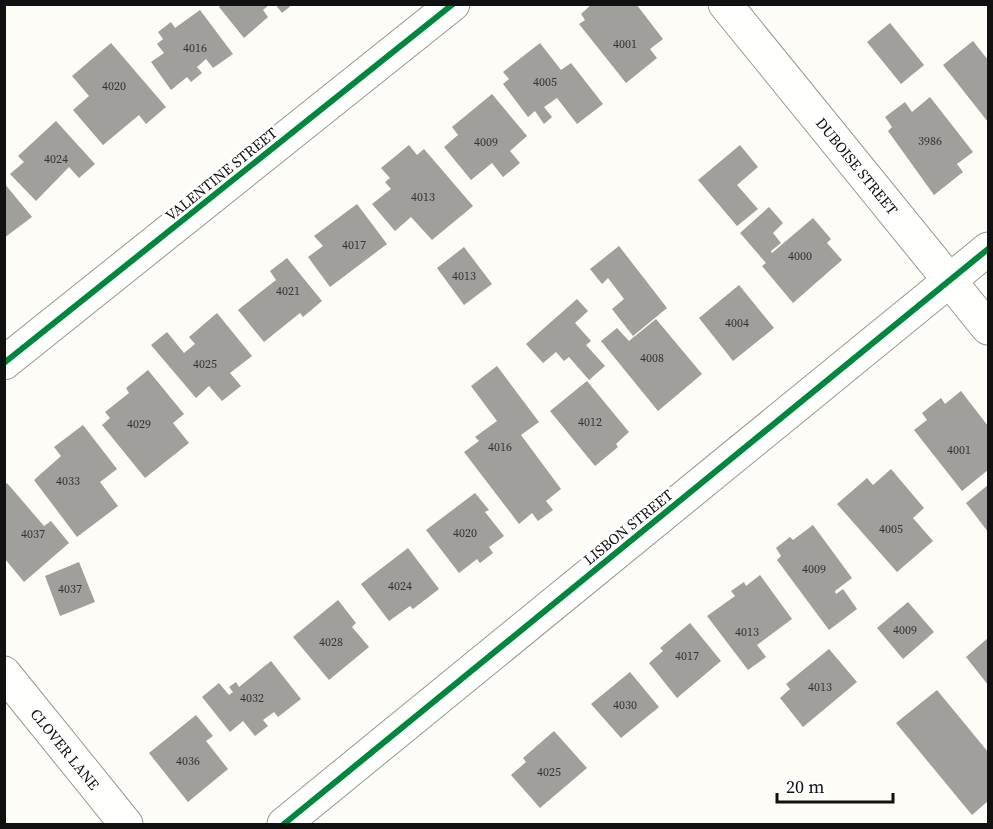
<svg xmlns="http://www.w3.org/2000/svg" width="993" height="829" font-family="'Source Serif 4',serif">
<rect width="100%" height="100%" fill="#fdfcf7"/>
<!-- building -->
<g fill="#a19f9c">
<path d="M 222,4 L 270,4 L 263,10 L 268,17 L 244,38 L 219,7 Z"/>
<path d="M 275,4 L 293,4 L 282,13 Z"/>
<path d="M 592,4 L 636,4 L 663,39 L 650,49 L 657,58 L 626,83 L 579,24 L 585,20 L 581,14 Z"/>
<path d="M 200,10 L 233,54 L 213,68 L 206,59 L 197,67 L 202,73 L 191,82 L 187,77 L 171,90 L 151,62 L 164,53 L 157,44 L 163,39 L 158,32 L 171,22 L 175,28 Z"/>
<path d="M 890,23 L 924,65 L 901,84 L 867,42 Z"/>
<path d="M 973,41 L 988,60 L 988,122 L 943,65 Z"/>
<path d="M 111,43 L 166,107 L 146,124 L 139,115 L 103,145 L 73,110 L 89,96 L 72,76 Z"/>
<path d="M 540,43 L 561,70 L 571,63 L 603,104 L 577,124 L 557,98 L 544,107 L 552,117 L 544,124 L 535,111 L 528,117 L 503,84 L 509,79 L 503,72 Z"/>
<path d="M 492,94 L 527,136 L 510,151 L 520,163 L 503,177 L 492,163 L 471,180 L 444,147 L 458,135 L 452,127 Z"/>
<path d="M 930,97 L 973,152 L 957,164 L 963,172 L 934,195 L 888,131 L 892,127 L 885,117 L 905,102 L 912,112 Z"/>
<path d="M 56,121 L 95,164 L 79,178 L 69,167 L 36,201 L 10,174 L 24,162 L 18,156 Z"/>
<path d="M 409,145 L 417,155 L 424,149 L 473,206 L 432,240 L 411,217 L 395,231 L 372,204 L 391,189 L 385,182 L 390,178 L 381,168 Z"/>
<path d="M 740,145 L 758,167 L 737,185 L 758,209 L 737,226 L 698,180 Z"/>
<path d="M 4,183 L 32,217 L 4,238 Z"/>
<path d="M 357,204 L 387,244 L 330,287 L 308,257 L 323,246 L 314,236 Z"/>
<path d="M 769,207 L 783,223 L 773,233 L 781,243 L 771,251 L 772,253 L 813,218 L 831,239 L 827,243 L 842,260 L 793,303 L 762,266 L 766,263 L 740,233 Z"/>
<path d="M 619,246 L 667,308 L 633,336 L 612,309 L 624,299 L 608,278 L 602,284 L 590,269 Z"/>
<path d="M 464,247 L 492,284 L 464,305 L 437,268 Z"/>
<path d="M 287,258 L 322,301 L 303,317 L 300,313 L 264,342 L 238,310 L 276,280 L 270,271 Z"/>
<path d="M 739,285 L 774,328 L 733,361 L 699,318 Z"/>
<path d="M 577,299 L 588,311 L 575,323 L 591,341 L 586,345 L 605,366 L 589,380 L 569,357 L 564,361 L 556,352 L 543,363 L 526,344 Z"/>
<path d="M 217,313 L 252,356 L 230,373 L 241,386 L 222,401 L 209,386 L 196,398 L 151,345 L 167,332 L 184,353 L 195,344 L 189,337 Z"/>
<path d="M 656,319 L 702,374 L 658,411 L 601,341 L 617,328 L 629,341 Z"/>
<path d="M 497,366 L 539,422 L 521,435 L 561,489 L 546,501 L 553,510 L 538,521 L 532,513 L 519,524 L 464,452 L 479,441 L 475,437 L 497,421 L 471,386 Z"/>
<path d="M 148,370 L 184,414 L 173,423 L 189,443 L 145,478 L 102,425 L 110,418 L 105,412 L 129,393 L 126,388 Z"/>
<path d="M 587,381 L 629,432 L 616,444 L 618,447 L 595,466 L 550,411 Z"/>
<path d="M 961,391 L 988,426 L 988,470 L 962,491 L 914,430 L 927,420 L 922,413 L 941,398 L 945,404 Z"/>
<path d="M 83,425 L 117,469 L 100,482 L 118,506 L 77,537 L 34,480 L 61,456 L 54,447 Z"/>
<path d="M 891,469 L 924,508 L 913,518 L 933,541 L 897,572 L 837,504 L 867,478 L 873,485 Z"/>
<path d="M 7,483 L 44,526 L 51,521 L 69,543 L 24,582 L 5,559 L 5,486 Z"/>
<path d="M 988,485 L 988,532 L 966,503 Z"/>
<path d="M 475,493 L 489,510 L 485,512 L 504,536 L 489,547 L 493,553 L 480,563 L 477,559 L 459,573 L 426,530 Z"/>
<path d="M 813,525 L 852,578 L 835,591 L 836,594 L 843,589 L 857,609 L 829,630 L 777,560 L 781,556 L 776,548 L 790,537 L 793,540 Z"/>
<path d="M 408,548 L 439,589 L 413,609 L 410,606 L 389,621 L 361,584 Z"/>
<path d="M 79,562 L 95,602 L 60,616 L 45,576 Z"/>
<path d="M 760,575 L 792,619 L 757,645 L 766,657 L 748,670 L 707,616 L 735,596 L 731,591 L 744,582 L 746,586 Z"/>
<path d="M 338,600 L 356,623 L 352,627 L 369,647 L 329,680 L 293,637 Z"/>
<path d="M 908,602 L 934,632 L 903,659 L 877,628 Z"/>
<path d="M 690,623 L 721,661 L 677,698 L 649,663 L 663,651 L 660,648 Z"/>
<path d="M 988,638 L 988,685 L 966,657 Z"/>
<path d="M 829,649 L 857,682 L 803,727 L 780,698 L 790,689 L 786,684 Z"/>
<path d="M 271,661 L 301,699 L 278,717 L 274,712 L 263,720 L 268,726 L 255,736 L 243,721 L 230,732 L 202,697 L 219,683 L 229,695 L 233,692 L 229,687 L 236,682 L 239,687 Z"/>
<path d="M 630,672 L 659,707 L 621,738 L 591,704 Z"/>
<path d="M 937,690 L 988,752 L 988,801 L 972,815 L 896,723 Z"/>
<path d="M 196,715 L 213,736 L 206,741 L 228,769 L 188,802 L 149,753 Z"/>
<path d="M 554,731 L 587,768 L 540,808 L 511,775 L 526,762 L 523,758 Z"/>
</g>
<g fill="none" stroke-linecap="round" stroke-linejoin="round">
<defs>
<g id="minor">
<path d="M 725,4 L 988,328"/>
<path d="M 4,363 L 453,4"/>
<path d="M 284,824 L 988,249"/>
</g>
<path id="tertiary" d="M 4,673 L 126,824"/>
</defs>
<!-- minor casing -->
<use href="#minor" stroke="#979795" stroke-width="35"/>
<!-- tertiary casing -->
<use href="#tertiary" stroke="#979795" stroke-width="35"/>
<!-- minor -->
<use href="#minor" stroke="#fffffe" stroke-width="33"/>
<!-- tertiary -->
<use href="#tertiary" stroke="#fffffe" stroke-width="33"/>
<defs>
<g id="cycleway">
<path d="M 4,363 L 453,4"/>
<path d="M 284,824 L 988,249"/>
</g>
</defs>
<!-- cycleway casing -->
<use href="#cycleway" stroke="#fff" stroke-width="10"/>
<!-- cycleway -->
<use href="#cycleway" stroke="#00873e" stroke-width="6"/>
</g>
<g text-anchor="middle" dominant-baseline="central" stroke-width="6" stroke-linejoin="round" paint-order="stroke">
<!-- number labels -->
<g font-size="12" fill="#353434">
<text x="625" y="44">4001</text>
<text x="195" y="48">4016</text>
<text x="545" y="82">4005</text>
<text x="114" y="86">4020</text>
<text x="930" y="141">3986</text>
<text x="486" y="142">4009</text>
<text x="56" y="159">4024</text>
<text x="423" y="197">4013</text>
<text x="354" y="245">4017</text>
<text x="800" y="256">4000</text>
<text x="464" y="276">4013</text>
<text x="288" y="291">4021</text>
<text x="737" y="323">4004</text>
<text x="652" y="358">4008</text>
<text x="205" y="364">4025</text>
<text x="590" y="422">4012</text>
<text x="139" y="424">4029</text>
<text x="500" y="447">4016</text>
<text x="959" y="450">4001</text>
<text x="68" y="481">4033</text>
<text x="891" y="529">4005</text>
<text x="465" y="533">4020</text>
<text x="33" y="534">4037</text>
<text x="814" y="569">4009</text>
<text x="400" y="586">4024</text>
<text x="70" y="589">4037</text>
<text x="905" y="630">4009</text>
<text x="747" y="632">4013</text>
<text x="331" y="642">4028</text>
<text x="687" y="656">4017</text>
<text x="820" y="687">4013</text>
<text x="252" y="698">4032</text>
<text x="625" y="705">4030</text>
<text x="188" y="761">4036</text>
<text x="549" y="772">4025</text>
</g>
<!-- street labels -->
<g font-size="15" fill="#111" stroke="#fff">
<text transform="translate(857 166) rotate(51)">DUBOISE STREET</text>
<text transform="translate(221 174) rotate(-39)">VALENTINE STREET</text>
<text transform="translate(628 527) rotate(-39)">LISBON STREET</text>
<text transform="translate(65 749) rotate(51)">CLOVER LANE</text>
</g>
</g>
<!-- border -->
<rect width="993" height="829" fill="none" stroke="#111111" stroke-width="12"/>
<!-- scale -->
<path d="M777 793v9h116v-9" fill="none" stroke="#111111" stroke-width="3"/>
<text x="786" y="793" font-size="18" fill="#111111" stroke="#ffffff" stroke-width="4.5" paint-order="stroke">20 m</text>
</svg>
